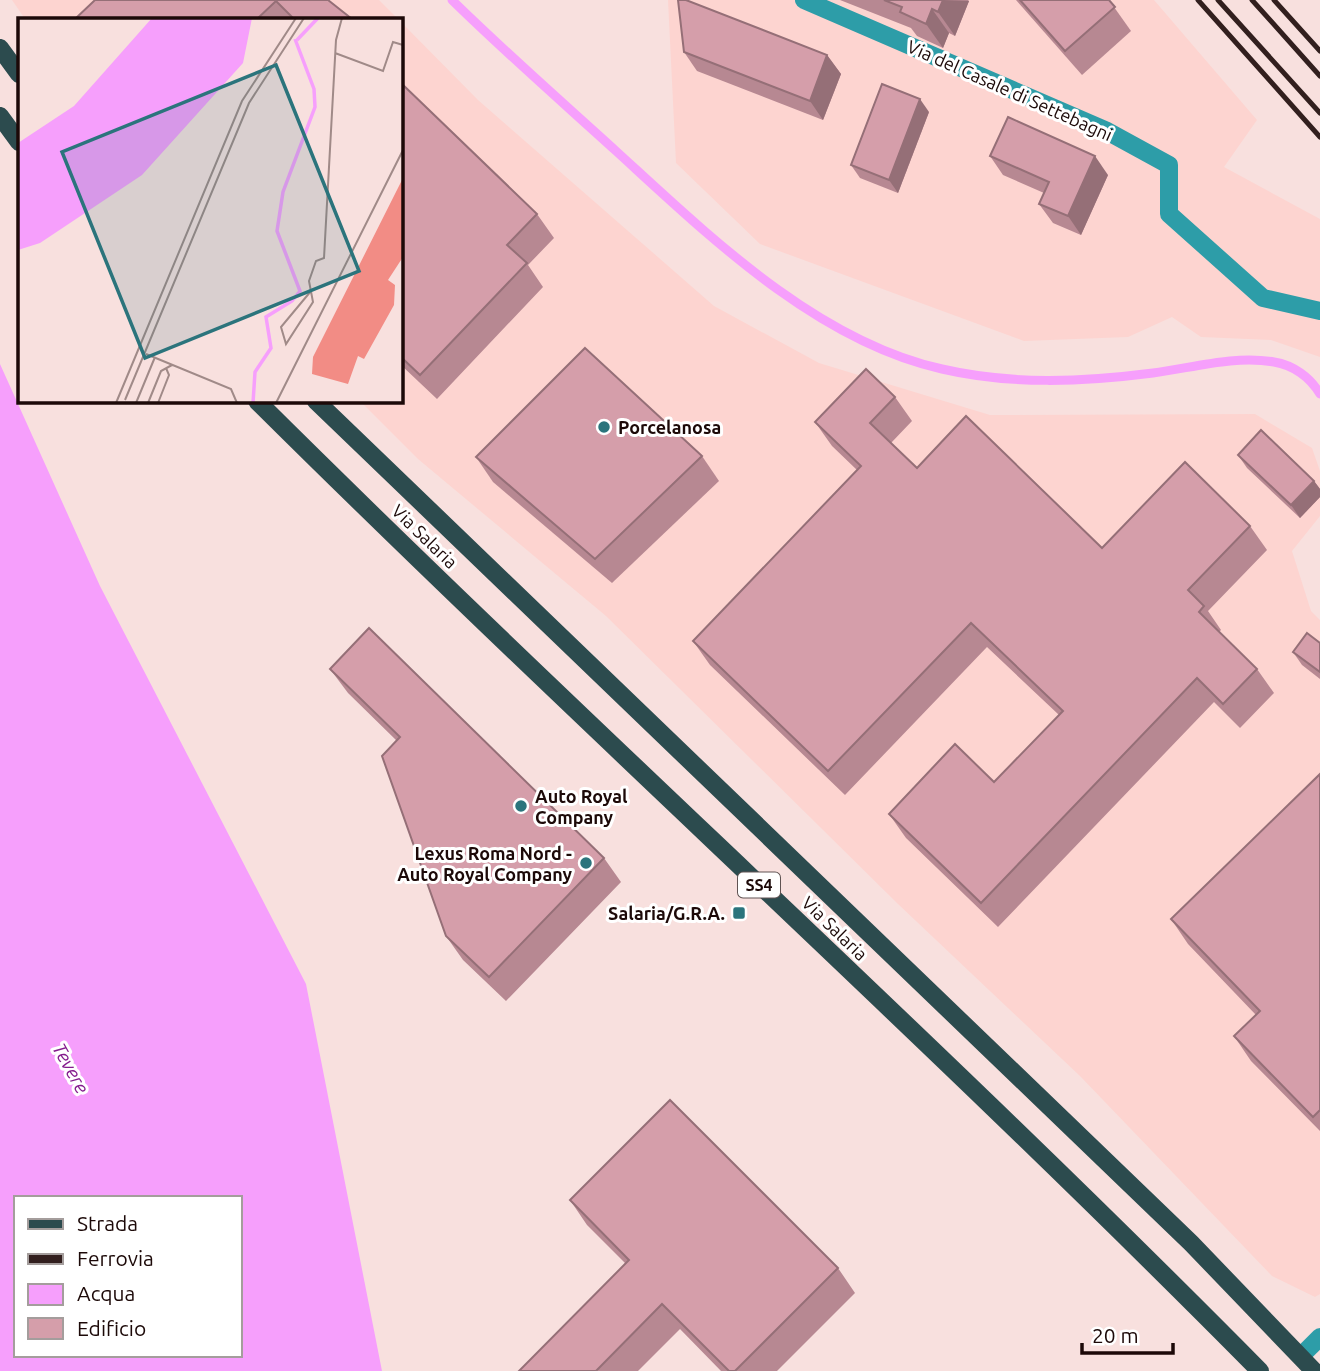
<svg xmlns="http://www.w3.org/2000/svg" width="1320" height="1371" font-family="Ubuntu,sans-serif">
<rect width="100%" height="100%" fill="#f8e0de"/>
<!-- built -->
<g fill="#fdd4d0">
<path d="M 12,0 L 379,0 L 398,19 L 25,19 Z"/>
<path d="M 668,0 L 1154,0 L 1257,120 L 1224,167 L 1320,219 L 1320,357 L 1271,340 L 1201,337 L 1172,317 L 1128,337 L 1024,341 L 760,244 L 676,163 Z"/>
<path d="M 401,22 L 478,100 L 714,306 L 819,363 L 990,415 L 1255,414 L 1312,448 L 1320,471 L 1320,516 L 1292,551 L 1311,611 L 1320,620 L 1320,1294 L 1315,1297 L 1272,1276 L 1080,1076 L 898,904 L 606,616 L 418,459 L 360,401 L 401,401 Z"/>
</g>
<!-- water -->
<path fill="#f69ffc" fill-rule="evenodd" d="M 0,364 L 100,586 L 306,984 L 382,1371 L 0,1371 ZM 16,1198 L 240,1198 L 240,1355 L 16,1355 Z"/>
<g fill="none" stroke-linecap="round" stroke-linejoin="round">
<!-- stream -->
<path stroke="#f69ffc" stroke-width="9" d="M 452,0 C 505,52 561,101 616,151 C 708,235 816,341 942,369 C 1011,385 1083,382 1153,373 C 1192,368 1234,355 1274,362 C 1293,365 1310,377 1320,394"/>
<!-- minor -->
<g stroke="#2d9da8" stroke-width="18">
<path d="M 804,0 L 1105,130 L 1169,165 L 1169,214 L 1263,298 L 1320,311"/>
<path d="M 1301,1356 L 1320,1337"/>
</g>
<!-- major -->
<g stroke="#2c4b4e" stroke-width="18">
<path d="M 0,48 L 19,74"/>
<path d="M 0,116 L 19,142"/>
<path d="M 257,401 C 587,729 933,1040 1260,1371"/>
<path d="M 316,401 L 1191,1243 L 1314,1371"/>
</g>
<!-- rail -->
<g stroke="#321f1e" stroke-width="5">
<path d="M 1198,0 L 1320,137"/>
<path d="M 1218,0 L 1320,113"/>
<path d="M 1252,0 L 1320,76"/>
<path d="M 1274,0 L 1320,51"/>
</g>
</g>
<!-- wall -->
<g fill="#b78892">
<path d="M 95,0 L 328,0 L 352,19 L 75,19 Z"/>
<path d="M 840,0 L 968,0 L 969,1 L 955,36 L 949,33 L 943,48 L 917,36 L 911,28 Z"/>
<path d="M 1016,0 L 1109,0 L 1131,31 L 1082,75 Z"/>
<path d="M 684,52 L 827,55 L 841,74 L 823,120 L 697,71 Z"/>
<path d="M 401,83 L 537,214 L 554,238 L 528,265 L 543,287 L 437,399 L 401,365 Z"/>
<path d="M 929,112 L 898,193 L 860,178 L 851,165 Z"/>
<path d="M 990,156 L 1108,175 L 1081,235 L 1053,223 L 1039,204 L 1044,193 L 1003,175 Z"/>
<path d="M 895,397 L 912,421 L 891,443 L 917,468 L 1102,548 L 1250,526 L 1267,550 L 1208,611 L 1221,630 L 1219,632 L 1257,669 L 1274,693 L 1240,728 L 1214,702 L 998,927 L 906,838 L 889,814 L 994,782 L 1059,715 L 987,647 L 845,795 L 710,665 L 693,641 L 857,470 L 832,446 L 815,422 Z"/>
<path d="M 1238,455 L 1314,481 L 1320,489 L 1320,497 L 1300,518 L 1247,468 Z"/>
<path d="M 702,456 L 719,481 L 612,583 L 493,482 L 476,457 Z"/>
<path d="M 1320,643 L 1320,679 L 1302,665 L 1293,652 Z"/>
<path d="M 330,669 L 604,858 L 621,882 L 506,1001 L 463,960 L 446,936 L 397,741 L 348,693 Z"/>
<path d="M 1320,774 L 1320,1131 L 1251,1061 L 1234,1036 L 1256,1015 L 1188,944 L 1171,919 Z"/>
<path d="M 570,1200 L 838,1268 L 855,1293 L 777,1371 L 721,1371 L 680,1329 L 638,1371 L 519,1371 L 626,1264 L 587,1225 Z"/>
</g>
<!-- shaded-wall -->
<g fill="#956f77">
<path d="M 943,0 L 969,1 L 955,36 L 938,12 Z"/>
<path d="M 932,9 L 949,33 L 943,48 L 926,24 Z"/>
<path d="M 827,55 L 841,74 L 823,120 L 810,101 Z"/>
<path d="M 401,68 L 404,73 L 401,77 Z"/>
<path d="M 920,99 L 929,112 L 898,193 L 889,180 Z"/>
<path d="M 1095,156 L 1108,175 L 1081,235 L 1068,216 Z"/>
<path d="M 1314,481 L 1320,489 L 1320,497 L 1300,518 L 1291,505 Z"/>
</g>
<!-- building -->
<g fill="#d59eaa" stroke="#956f77" stroke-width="2">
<path d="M 95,0 L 328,0 L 352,19 L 294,19 L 276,1 L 257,19 L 75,19 Z"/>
<path d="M 678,0 L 686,0 L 827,55 L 810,101 L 684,52 Z"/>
<path d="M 884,0 L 943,0 L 938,12 L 932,9 L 926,24 L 900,12 L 902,7 Z"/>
<path d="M 1020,0 L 1109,0 L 1115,7 L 1065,51 Z"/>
<path d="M 401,83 L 537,214 L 507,245 L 527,263 L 420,375 L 401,357 Z"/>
<path d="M 882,84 L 920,99 L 889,180 L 851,165 Z"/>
<path d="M 1008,117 L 1095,156 L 1068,216 L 1039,204 L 1049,182 L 990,156 Z"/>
<path d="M 585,348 L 702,456 L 595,559 L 476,457 Z"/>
<path d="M 866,369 L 895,397 L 870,423 L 917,468 L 966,416 L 1102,548 L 1185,462 L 1250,526 L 1188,590 L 1204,606 L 1199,612 L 1257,669 L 1223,704 L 1197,678 L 981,903 L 889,814 L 955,744 L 994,782 L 1063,711 L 971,623 L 828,771 L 693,641 L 861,466 L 815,422 Z"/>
<path d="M 1261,430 L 1314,481 L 1291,505 L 1238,455 Z"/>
<path d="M 369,628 L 604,858 L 489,977 L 446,936 L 382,756 L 400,737 L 330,669 Z"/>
<path d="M 1307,633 L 1320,643 L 1320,672 L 1293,652 Z"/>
<path d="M 1320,774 L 1320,1110 L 1313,1117 L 1234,1036 L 1260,1011 L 1171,919 Z"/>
<path d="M 670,1100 L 838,1268 L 735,1371 L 729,1371 L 662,1304 L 596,1371 L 519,1371 L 629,1260 L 570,1200 Z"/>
</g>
<!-- markers -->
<g fill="#2b747c" stroke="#fff" stroke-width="2.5">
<circle cx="604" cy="427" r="7"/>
<circle cx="521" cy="806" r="7"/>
<circle cx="586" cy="863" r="7"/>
<rect x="732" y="906" width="14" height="14" rx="3.5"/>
</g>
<g text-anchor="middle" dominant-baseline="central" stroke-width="6" stroke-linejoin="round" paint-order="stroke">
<!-- shield labels -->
<rect fill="#fff" stroke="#605352" stroke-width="2" x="738" y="872.5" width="42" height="25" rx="5"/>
<g font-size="16" font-weight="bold" fill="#1c0908">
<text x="759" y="885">SS4</text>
</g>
<!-- street labels -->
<g font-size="18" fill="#1c0908" stroke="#fff">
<text transform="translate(1010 90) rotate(24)">Via del Casale di Settebagni</text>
<text transform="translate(425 536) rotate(44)">Via Salaria</text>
<text transform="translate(835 928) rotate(44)">Via Salaria</text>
</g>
<!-- poi labels -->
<g font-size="18" font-weight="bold" fill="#1c0908" stroke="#fff" text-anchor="start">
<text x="618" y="427">Porcelanosa</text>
<text x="535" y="796">Auto Royal<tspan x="535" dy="21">Company</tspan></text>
<text x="572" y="853" text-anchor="end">Lexus Roma Nord -<tspan x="572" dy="21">Auto Royal Company</tspan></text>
<text x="725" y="913" text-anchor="end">Salaria/G.R.A.</text>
</g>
<!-- water labels -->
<g font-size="19" font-style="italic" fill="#851d8e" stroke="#fff">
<text transform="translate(71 1068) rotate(61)">Tevere</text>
</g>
</g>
<!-- overview -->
<g transform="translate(18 18)">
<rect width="385" height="385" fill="#f8e0de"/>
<path d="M 385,160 L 385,239 L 370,262 L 377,267 L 376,287 L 346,341 L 340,338 L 330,366 L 294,356 L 295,339 Z" fill="#f28c85"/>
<path d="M 134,0 L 234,0 L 225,45 L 124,157 L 22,225 L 0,232 L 0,125 L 56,88 Z" fill="#f69ffc"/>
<path fill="none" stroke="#f69ffc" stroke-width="3.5" d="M 279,22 L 300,0M 235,385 L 237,354 L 253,330 L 248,299 L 274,283 L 282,273 L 259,213 L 265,174 L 297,89 L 296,71 L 277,21"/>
<path fill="none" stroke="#a08a88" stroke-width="2" d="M 317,35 L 365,53 L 375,24 L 385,27M 293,273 L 263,309 L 268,326 L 295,284 L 291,263 L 298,243 L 306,240 L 318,22 L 324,0M 128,336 L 213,371 L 219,385M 107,382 L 231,85 L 286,0M 98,385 L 224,83 L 278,0M 118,385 L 137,339M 130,385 L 143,353 L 154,347M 140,385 L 151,357 L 148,350M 258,385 L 385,132"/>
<path fill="#2b747c" fill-opacity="0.15" stroke="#2b747c" stroke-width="3.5" d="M 258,47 L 341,253 L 127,340 L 44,134 Z"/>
<rect width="385" height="385" fill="none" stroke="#1c0908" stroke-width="3.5"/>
</g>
<!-- legend -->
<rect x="14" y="1196" width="228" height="161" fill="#ffffff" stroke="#a49d9c" stroke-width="2"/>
<rect x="28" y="1219" width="35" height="10" fill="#2c4b4e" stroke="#a49d9c" stroke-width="2"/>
<text x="77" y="1231" font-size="21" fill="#1c0908">Strada</text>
<rect x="28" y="1254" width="35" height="10" fill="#321f1e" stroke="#a49d9c" stroke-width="2"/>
<text x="77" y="1266" font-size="21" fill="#1c0908">Ferrovia</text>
<rect x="28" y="1284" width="35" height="21" fill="#f69ffc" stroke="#a49d9c" stroke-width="2"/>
<text x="77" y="1301" font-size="21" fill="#1c0908">Acqua</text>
<rect x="28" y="1318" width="35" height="21" fill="#d59eaa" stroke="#a49d9c" stroke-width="2"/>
<text x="77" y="1336" font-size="21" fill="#1c0908">Edificio</text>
<!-- scale -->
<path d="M1082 1343v10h91v-10" fill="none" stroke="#1c0908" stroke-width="3.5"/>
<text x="1092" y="1343" font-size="21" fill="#1c0908" stroke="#ffffff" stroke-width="5" paint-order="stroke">20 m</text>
</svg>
